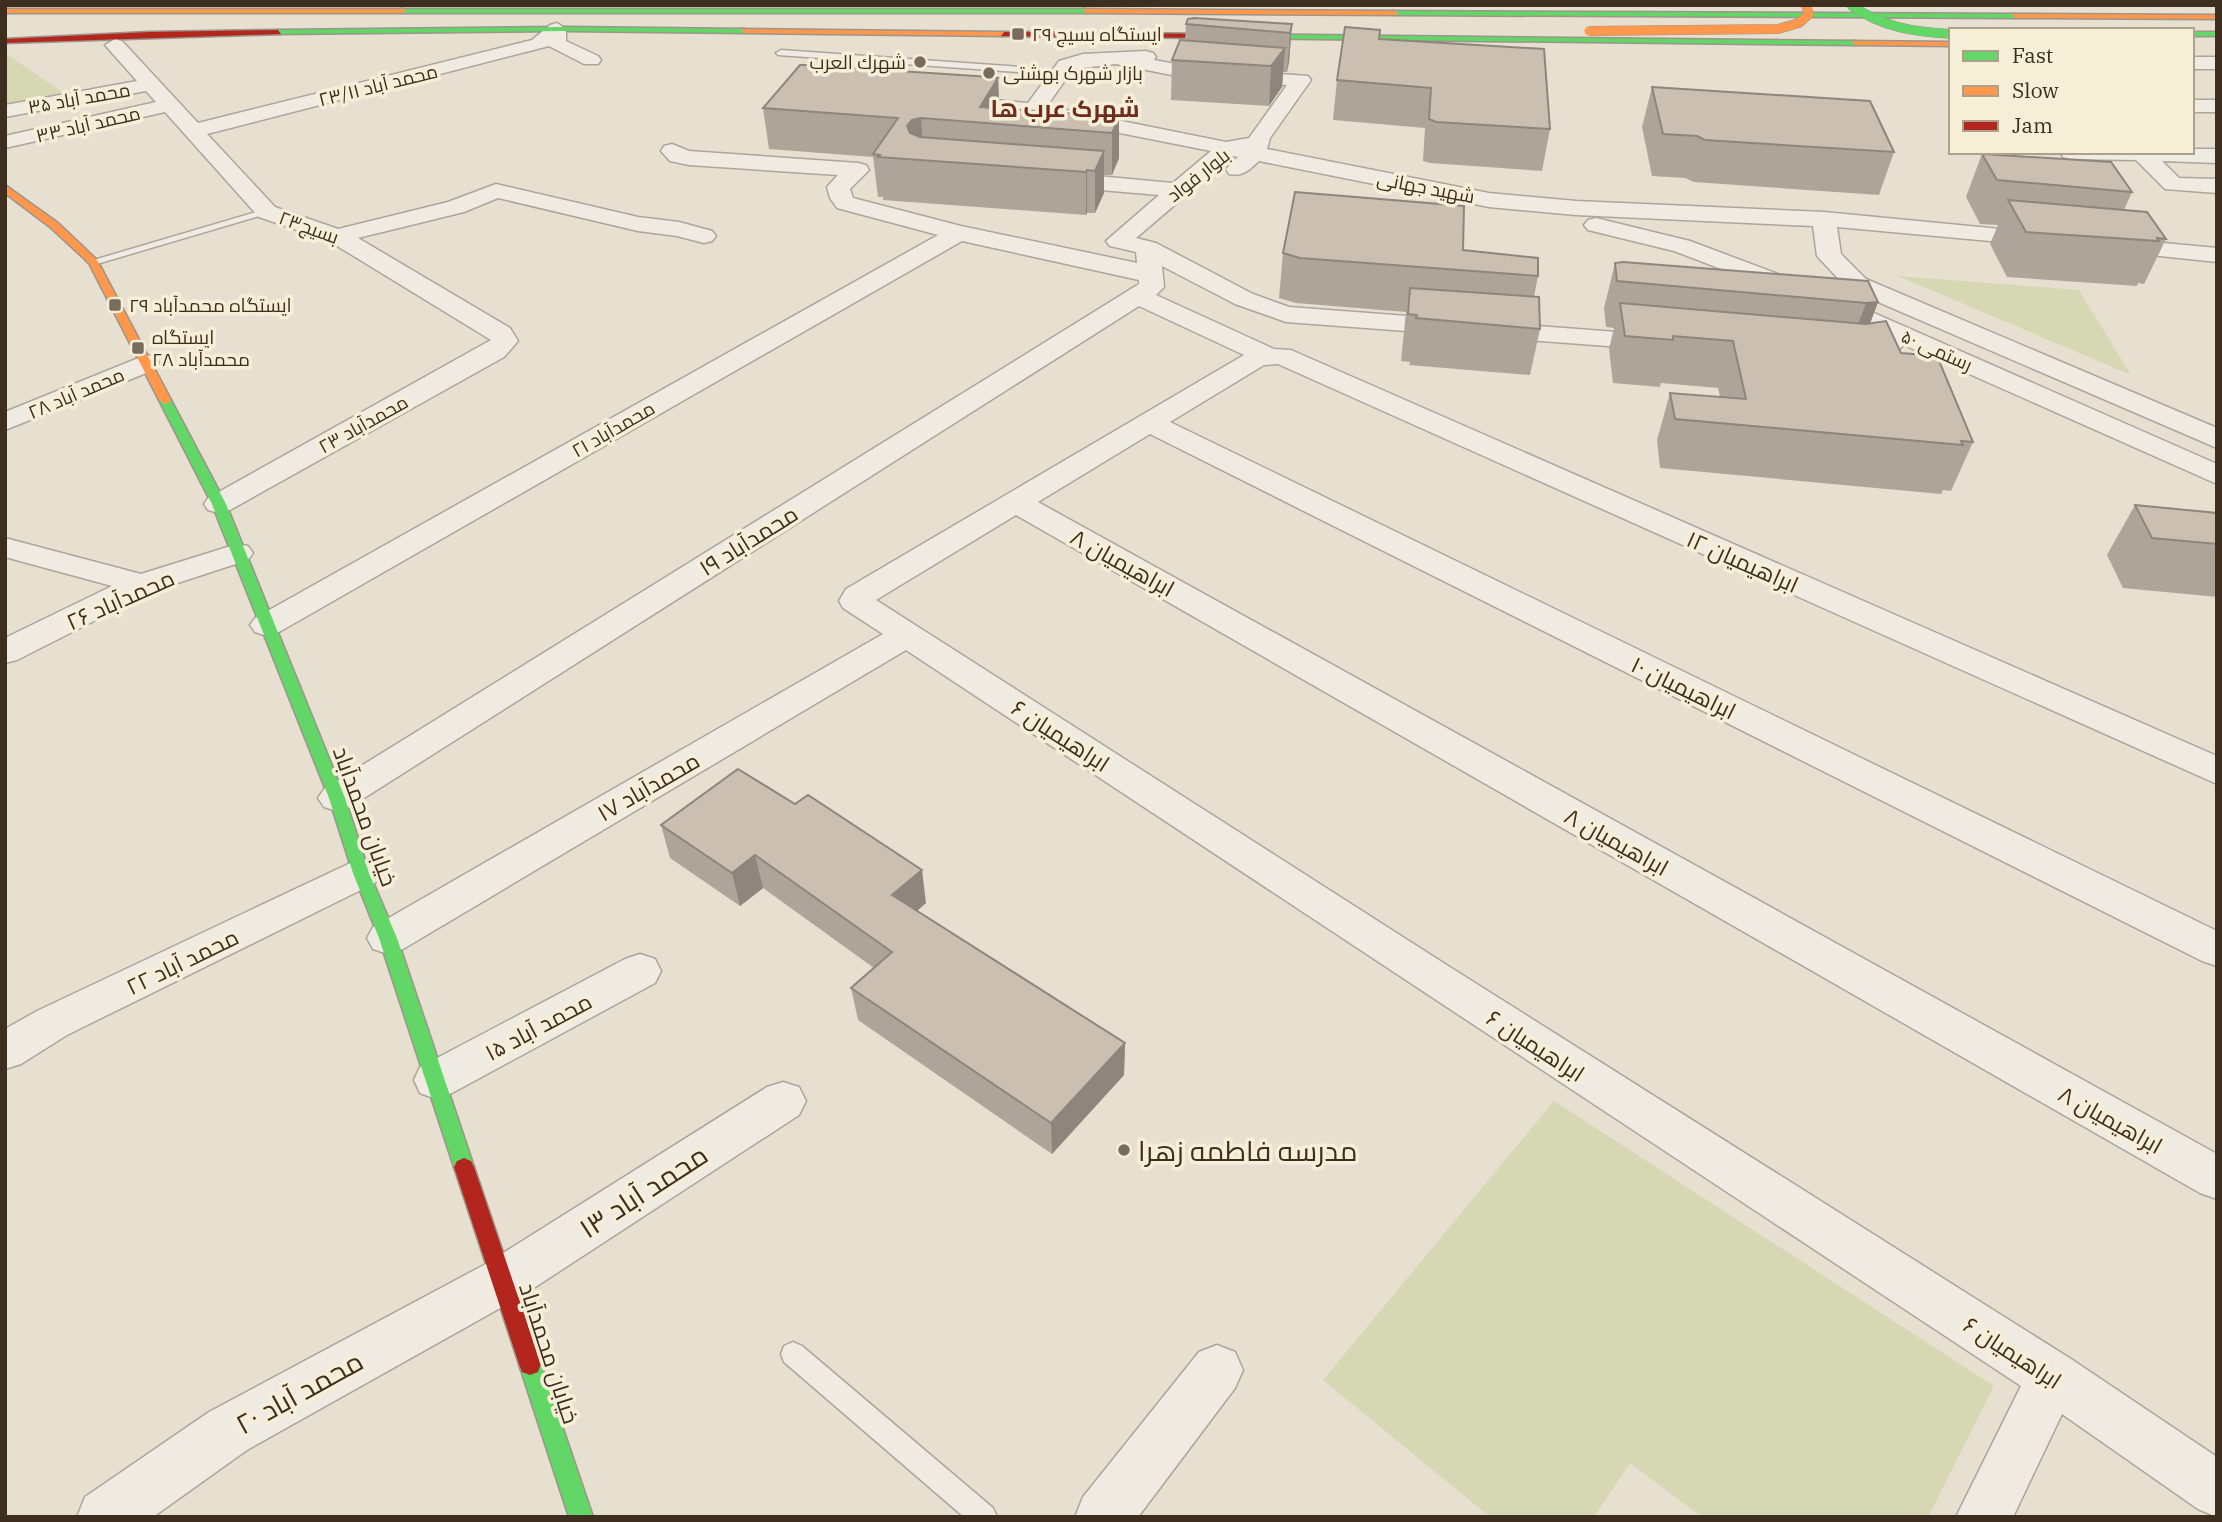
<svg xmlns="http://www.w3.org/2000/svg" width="2222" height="1522" font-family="'IBM Plex Serif',Cairo,serif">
<rect width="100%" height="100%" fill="#e7e0d1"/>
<!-- green -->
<g fill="#d6d7b3">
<path d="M 5,53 L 74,100 L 5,110 Z"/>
<path d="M 1898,276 L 2079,290 L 2131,375 Z"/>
<path d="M 1554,1101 L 1994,1386 L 1928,1517 L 1702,1517 L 1630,1463 L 1594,1517 L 1490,1517 L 1323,1380 Z"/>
</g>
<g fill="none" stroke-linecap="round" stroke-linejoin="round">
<defs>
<g id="lane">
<path d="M 781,50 L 1037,68 L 1042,71 L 1040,74 L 1056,84 L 1048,86 L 1032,77 L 1031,73 L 778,55 L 776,53 Z"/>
<path d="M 263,210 L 273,212 L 97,264 L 87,262 Z"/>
<path d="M 793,1342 L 802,1346 L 993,1508 L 997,1517 L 964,1517 L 784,1362 L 781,1354 L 784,1346 Z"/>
</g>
<g id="street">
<path d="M 557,23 L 566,29 L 566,41 L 598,56 L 601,60 L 598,64 L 584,64 L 549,46 L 207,134 L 275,207 L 338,229 L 448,202 L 496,184 L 638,217 L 679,222 L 712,231 L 716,236 L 712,241 L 704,243 L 677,236 L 638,231 L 498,198 L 464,212 L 358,238 L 510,328 L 518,341 L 504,357 L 230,510 L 219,513 L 208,510 L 204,504 L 208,498 L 491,340 L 329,241 L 259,217 L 165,112 L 5,148 L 5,136 L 156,102 L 146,91 L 5,117 L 5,105 L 137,81 L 105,45 L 115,39 L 122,41 L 198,123 L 532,40 L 550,25 Z"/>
<path d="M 1146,51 L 1153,53 L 1156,57 L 1154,60 L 1197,68 L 1308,76 L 1311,80 L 1270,138 L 1267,149 L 1489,193 L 1576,201 L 1824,212 L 2053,234 L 2057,239 L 2053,244 L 2045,246 L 1837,227 L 1841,254 L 1866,279 L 2217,428 L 2217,448 L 1848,289 L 1817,256 L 1813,226 L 1576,215 L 1489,207 L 1259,161 C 1249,170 1243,177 1229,174 L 1226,169 L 1238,157 L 1232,156 L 1136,238 L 1156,243 L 1253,294 L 1289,307 L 1670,336 L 1674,342 L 1670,348 L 1661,350 L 1286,322 L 1235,304 L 1162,266 L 1164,287 L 1156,295 L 1274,349 L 1291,350 L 2217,756 L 2217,784 L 1278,364 L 1264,365 L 1170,422 L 2217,931 L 2217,966 L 2202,961 L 1150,434 L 1038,502 L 2217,1154 L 2217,1199 L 2200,1193 L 1016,515 L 876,600 L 1445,964 L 2071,1359 L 2217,1457 L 2217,1517 L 2198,1509 L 2062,1414 L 2013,1517 L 1956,1517 L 2021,1386 L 906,650 L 403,949 L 388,954 L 373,949 L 367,938 L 373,927 L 883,634 L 843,608 L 839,601 L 846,589 L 1244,355 L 1139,306 L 350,807 L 337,811 L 324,807 L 318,798 L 324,789 L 1139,284 L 1139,280 L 962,241 L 279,632 L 267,636 L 255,632 L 250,625 L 255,618 L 938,235 L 837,208 L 830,198 L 827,187 L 838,175 L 689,165 L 670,161 L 661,151 L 664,146 L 672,144 L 689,151 L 858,163 L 866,165 L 869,170 L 850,189 L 853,198 L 961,226 L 1137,263 L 1136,252 L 1110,246 L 1106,241 L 1159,195 L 1054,186 L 1046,184 L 1043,179 L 1046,174 L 1054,172 L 1173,183 L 1211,151 L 1034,116 L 948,108 L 941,106 L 938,102 L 941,98 L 948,96 L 1028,103 L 1059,61 L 1083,54 ZM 1116,64 L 1197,80 L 1287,85 L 1249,138 L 1226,142 L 1047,106 L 1073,69 Z"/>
<rect x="2192" y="57" width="25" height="12"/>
<rect x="2192" y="100" width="25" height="12"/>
<path d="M 2192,149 L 2217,149 L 2217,163 L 2162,161 L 2179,178 L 2217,179 L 2217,193 L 2165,189 L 2136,160 L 2071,159 L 2063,157 L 2060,152 L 2192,152 Z"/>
<path d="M 1596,218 L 1690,241 L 1831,294 L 2217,464 L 2217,484 L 1904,345 C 1885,362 1868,371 1842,365 L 1838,359 L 1842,353 L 1868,350 L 1884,336 L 1813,304 L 1674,251 L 1588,230 L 1584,225 L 1588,220 Z"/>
<path d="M 2110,238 L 2217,248 L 2217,262 L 2102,250 L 2098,245 L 2102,240 Z"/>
<path d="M 146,355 L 156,357 L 159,363 L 156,369 L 5,430 L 5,412 Z"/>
<path d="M 5,538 L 141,574 L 237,544 L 248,546 L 253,553 L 248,560 L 153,591 L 17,660 L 5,663 L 5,638 L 112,586 L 5,557 Z"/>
<path d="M 361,858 L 375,863 L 381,873 L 375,883 L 67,1035 L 21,1064 L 5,1069 L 5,1029 L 37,1011 Z"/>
<path d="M 640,954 L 655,959 L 661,971 L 655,983 L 452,1093 L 436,1099 L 420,1093 L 414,1080 L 420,1067 L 625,959 Z"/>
<path d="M 783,1082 L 799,1087 L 806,1101 L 799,1115 L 520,1297 L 247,1450 L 153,1517 L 77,1517 L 85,1497 L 209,1412 L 484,1265 L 767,1087 Z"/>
<path d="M 1217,1345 L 1235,1352 L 1243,1370 L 1235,1388 L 1138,1517 L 1075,1517 L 1083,1497 L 1199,1352 Z"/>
</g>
<g id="fast">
<path d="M 400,9 L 1086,9 L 1090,11 L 1086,13 L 403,13 Z"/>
<path d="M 1392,11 L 2015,14 L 2019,16 L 2015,18 L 1395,15 Z"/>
<path d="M 566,27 L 744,29 L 748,31 L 744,33 L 566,31 L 278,34 L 274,32 L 278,30 Z"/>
<rect x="2192" y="32" width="25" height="4"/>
<path d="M 1213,34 L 1855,41 L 1859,43 L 1855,45 L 1216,38 Z"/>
<path d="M 165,396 L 171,400 L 226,504 L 345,798 L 369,873 L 397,938 L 474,1167 L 471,1173 L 464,1176 L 457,1173 L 454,1167 L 379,938 L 353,873 L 329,798 L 212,504 L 159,400 Z"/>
<path d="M 530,1353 L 538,1356 L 541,1364 L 593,1517 L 569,1517 L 519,1364 L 522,1356 Z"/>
</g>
<g id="slow">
<path d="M 5,9 L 403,9 L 407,11 L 403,13 L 5,13 Z"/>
<path d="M 1083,9 L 1395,11 L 1399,13 L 1395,15 L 1086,13 Z"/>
<path d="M 2012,14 L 2217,15 L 2217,19 L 2015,18 Z"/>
<path d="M 741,29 L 1004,32 L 1008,34 L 1004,36 L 744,33 Z"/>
<path d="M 1852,41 L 1951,42 L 1951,46 L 1855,45 Z"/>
<path d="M 5,185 L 58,223 L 97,260 L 171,400 L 169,403 L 165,404 L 159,400 L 89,263 L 50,227 L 5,193 Z"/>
</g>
<g id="jam">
<path d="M 278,30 L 281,34 L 5,43 L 5,39 L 149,32 Z"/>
<path d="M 1004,32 L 1216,34 L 1220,36 L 1216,38 L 1001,36 Z"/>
<path d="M 464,1158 L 471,1161 L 474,1167 L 541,1364 L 538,1372 L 530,1375 L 522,1372 L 519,1364 L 454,1167 L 457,1161 Z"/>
</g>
</defs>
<!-- lane casing -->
<use href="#lane" stroke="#ada599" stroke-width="3"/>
<!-- street casing -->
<use href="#street" stroke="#ada599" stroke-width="3"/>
<!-- fast casing -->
<use href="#fast" stroke="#9c958a" stroke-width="3"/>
<!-- slow casing -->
<use href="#slow" stroke="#9c958a" stroke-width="3"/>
<!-- jam casing -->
<use href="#jam" stroke="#9c958a" stroke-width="3"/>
<!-- lane -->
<use href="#lane" fill="#efebe3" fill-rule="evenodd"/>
<!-- street -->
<use href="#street" fill="#efebe3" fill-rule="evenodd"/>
<!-- fast -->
<use href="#fast" fill="#63d668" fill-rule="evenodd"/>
<!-- slow -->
<use href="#slow" fill="#ff974d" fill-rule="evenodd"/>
<!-- jam -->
<use href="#jam" fill="#b3261e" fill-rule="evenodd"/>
<defs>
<path id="fast-bridge" d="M 1851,5 C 1881,27 1914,32 1951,34"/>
<path id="slow-bridge" d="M 1589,31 L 1778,29 L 1799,23 L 1809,14 L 1806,5"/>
</defs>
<!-- fast-bridge casing -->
<use href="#fast-bridge" stroke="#9c958a" stroke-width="10" stroke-linecap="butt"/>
<!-- slow-bridge casing -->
<use href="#slow-bridge" stroke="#9c958a" stroke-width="10" stroke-linecap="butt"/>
<!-- fast-bridge -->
<use href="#fast-bridge" stroke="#63d668" stroke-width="9"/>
<!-- slow-bridge -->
<use href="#slow-bridge" stroke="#ff974d" stroke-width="9"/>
</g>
<!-- wall -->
<g fill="#afa499">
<path d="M 1186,24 L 1292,24 L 1289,62 L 1287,72 L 1283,72 L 1282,87 L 1269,106 L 1171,100 L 1172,60 L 1185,40 Z"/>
<path d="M 1379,40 L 1550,129 L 1542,171 L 1430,163 L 1423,161 L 1425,128 L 1333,120 L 1337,80 Z"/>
<path d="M 998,78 L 999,109 L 1119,117 L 1119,158 L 1112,175 L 1104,175 L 1104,193 L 1095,213 L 1087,213 L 1086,215 L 883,200 L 883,197 L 878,197 L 873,157 L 769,149 L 763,108 Z"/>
<path d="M 1652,87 L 1894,152 L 1879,195 L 1694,182 L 1685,178 L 1652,176 L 1642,127 Z"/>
<path d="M 1982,154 L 2132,192 L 2124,210 L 2166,239 L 2144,284 L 2138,283 L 2137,286 L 2007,277 L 1990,244 L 1998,225 L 1980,224 L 1966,197 Z"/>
<path d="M 1463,250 L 1538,276 L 1534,297 L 1540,329 L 1530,375 L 1409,365 L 1410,362 L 1401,361 L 1406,312 L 1296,303 L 1279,298 L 1283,253 Z"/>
<path d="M 1615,263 L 1878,302 L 1870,323 L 1901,353 L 1973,442 L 1951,491 L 1943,490 L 1941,494 L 1660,468 L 1657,440 L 1670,393 L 1720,397 L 1718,388 L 1661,383 L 1660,387 L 1613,383 L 1609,349 L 1614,328 L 1606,327 L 1604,308 Z"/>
<path d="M 2135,505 L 2217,513 L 2217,597 L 2123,588 L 2107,555 Z"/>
<path d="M 661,825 L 926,903 L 917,911 L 1125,1043 L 1124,1075 L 1052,1154 L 858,1020 L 851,988 L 874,968 L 763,888 L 740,906 L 670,858 Z"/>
</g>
<!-- shaded-wall -->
<g fill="#8e867d">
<path d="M 1292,24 L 1289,62 L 1287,72 L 1290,33 Z"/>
<path d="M 1285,48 L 1282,87 L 1269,106 L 1271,66 Z"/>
<path d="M 998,78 L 1000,119 L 980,107 Z"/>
<path d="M 1119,117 L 1119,158 L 1112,175 L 1112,133 Z"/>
<path d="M 921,118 L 924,159 L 921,160 L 907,126 L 912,120 Z"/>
<path d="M 1104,151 L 1104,193 L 1095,213 L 1095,171 Z"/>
<path d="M 1087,170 L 1087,213 L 1086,215 L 1086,172 Z"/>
<path d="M 1878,302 L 1861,348 L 1849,349 L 1866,303 Z"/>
<path d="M 755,855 L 763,888 L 740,906 L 732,873 Z"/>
<path d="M 922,870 L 926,903 L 897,928 L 892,895 Z"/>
<path d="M 1125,1043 L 1124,1075 L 1052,1154 L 1051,1123 Z"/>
</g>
<!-- building -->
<g fill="#cbbfb2" stroke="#8e867d" stroke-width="2">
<path d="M 1194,18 L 1292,24 L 1290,33 L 1186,24 L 1188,19 Z"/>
<path d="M 1345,27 L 1380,30 L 1379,39 L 1544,49 L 1550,129 L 1436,122 L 1429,119 L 1431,88 L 1337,80 Z"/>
<path d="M 1180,40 L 1285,48 L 1271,66 L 1172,60 Z"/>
<path d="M 800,65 L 807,65 L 991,77 L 998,78 L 980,107 L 1119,117 L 1112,133 L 921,118 L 912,120 L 907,126 L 910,133 L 920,137 L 1104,151 L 1095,171 L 1087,170 L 1086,172 L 878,157 L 880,155 L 873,154 L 898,118 L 763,108 Z"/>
<path d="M 1652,87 L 1870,101 L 1894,152 L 1705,140 L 1697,136 L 1663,134 Z"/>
<path d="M 1982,154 L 2111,162 L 2132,192 L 1997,180 Z"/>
<path d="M 1295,192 L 1464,206 L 1463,250 L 1538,258 L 1538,276 L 1300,258 L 1283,253 Z"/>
<path d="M 2008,200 L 2147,212 L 2166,239 L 2157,238 L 2159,241 L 2026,232 Z"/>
<path d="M 1623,262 L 1868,281 L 1878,302 L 1866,303 L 1617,281 L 1615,263 Z"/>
<path d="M 1410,288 L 1539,297 L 1540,329 L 1416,318 L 1417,315 L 1408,314 Z"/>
<path d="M 1620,303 L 1866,324 L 1886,321 L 1901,353 L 1937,356 L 1973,442 L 1961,441 L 1963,445 L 1675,419 L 1670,393 L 1746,399 L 1733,341 L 1673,336 L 1673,340 L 1625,336 Z"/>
<path d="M 2135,505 L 2217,513 L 2217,544 L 2152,538 Z"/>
<path d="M 738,769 L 795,804 L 808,795 L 922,870 L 892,895 L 1125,1043 L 1051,1123 L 851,988 L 892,952 L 755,855 L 732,873 L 661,825 Z"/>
</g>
<!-- markers -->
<g fill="#786c5e" stroke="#f7eed8" stroke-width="2.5">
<rect x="1011" y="27" width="14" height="14" rx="3.5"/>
<circle cx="920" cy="62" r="7"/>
<circle cx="989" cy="73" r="7"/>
<rect x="108" y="298" width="14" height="14" rx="3.5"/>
<rect x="131" y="341" width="14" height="14" rx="3.5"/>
<circle cx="1124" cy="1150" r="7"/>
</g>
<g text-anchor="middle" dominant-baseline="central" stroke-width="7" stroke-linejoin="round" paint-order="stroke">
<!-- far-poi labels -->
<g font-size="19" fill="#3d2e20" stroke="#f7eed8" text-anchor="start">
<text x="1032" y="34">ایستگاه بسیج ۲۹</text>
<text x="906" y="62" text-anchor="end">شهرك العرب</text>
<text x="1003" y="73">بازار شهرک بهشتی</text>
<text x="129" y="305">ایستگاه محمدآباد ۲۹</text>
<text x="152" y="337">ایستگاه<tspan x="152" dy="22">محمدآباد ۲۸</tspan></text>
</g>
<!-- far-street labels -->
<g font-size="19" fill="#3d2e20" stroke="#f7eed8">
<text transform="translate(378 85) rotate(-14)">محمد آباد ۲۳/۱۱</text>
<text transform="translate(79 98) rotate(-10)">محمد آباد ۳۵</text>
<text transform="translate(88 124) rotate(-13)">محمد آباد ۳۳</text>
<text transform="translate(1198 175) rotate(-38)">بلوار فواد</text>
<text transform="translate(1426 187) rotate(11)">شهید جهانی</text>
<text transform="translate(309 227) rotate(20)">بسیج۲۳</text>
<text transform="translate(1937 350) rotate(24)">رستمی ۵۰</text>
<text transform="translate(76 393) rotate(-23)">محمد آباد ۲۸</text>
<text transform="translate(363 424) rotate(-29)">محمدآباد ۲۳</text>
<text transform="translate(613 429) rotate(-30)">محمدآباد ۲۱</text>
</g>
<!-- street labels -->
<g font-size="23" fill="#3d2e20" stroke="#f7eed8">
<text transform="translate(748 540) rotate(-32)">محمدآباد ۱۹</text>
<text transform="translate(1743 561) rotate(24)">ابراهیمیان ۱۲</text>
<text transform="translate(1123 562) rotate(29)">ابراهیمیان ۸</text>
<text transform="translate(120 599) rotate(-24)">محمدآباد ۲۶</text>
<text transform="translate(1684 687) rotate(26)">ابراهیمیان ۱۰</text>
<text transform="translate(1061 735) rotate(33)">ابراهیمیان ۶</text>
<text transform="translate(648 786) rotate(-30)">محمدآباد ۱۷</text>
<text transform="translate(366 816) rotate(70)">خیابان محمدآباد</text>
<text transform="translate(1617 841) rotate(29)">ابراهیمیان ۸</text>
<text transform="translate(182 961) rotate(-26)">محمد آباد ۲۲</text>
<text transform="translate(538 1026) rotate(-28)">محمد آباد ۱۵</text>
<text transform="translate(1536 1045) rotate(33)">ابراهیمیان ۶</text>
<text transform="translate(2111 1119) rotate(29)">ابراهیمیان ۸</text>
<text transform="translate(2013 1352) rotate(33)">ابراهیمیان ۶</text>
<text transform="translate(550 1353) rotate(72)">خیابان محمدآباد</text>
</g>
<!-- far-district labels -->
<g font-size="24" font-weight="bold" fill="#6b2e1e" stroke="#f7eed8">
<text x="1065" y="108">شهرک عرب ها</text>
</g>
<!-- near-poi labels -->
<g font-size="28" fill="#3d2e20" stroke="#f7eed8" text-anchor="start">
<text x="1138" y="1150">مدرسه فاطمه زهرا</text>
</g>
<!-- near-street labels -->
<g font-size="28" fill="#3d2e20" stroke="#f7eed8">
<text transform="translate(643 1191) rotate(-33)">محمد آباد ۱۳</text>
<text transform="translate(299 1392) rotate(-29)">محمد آباد ۲۰</text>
</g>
</g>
<!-- border -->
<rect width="2222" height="1522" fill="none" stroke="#3d2e20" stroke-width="14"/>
<!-- legend -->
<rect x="1949" y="28" width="245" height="126" fill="#f7eed8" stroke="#ada18e" stroke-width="2"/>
<rect x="1963" y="51" width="35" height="10" fill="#63d668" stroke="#ada18e" stroke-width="2"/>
<text x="2012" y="63" font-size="21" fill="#3d2e20">Fast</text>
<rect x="1963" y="86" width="35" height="10" fill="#ff974d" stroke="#ada18e" stroke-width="2"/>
<text x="2012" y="98" font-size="21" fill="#3d2e20">Slow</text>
<rect x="1963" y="121" width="35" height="10" fill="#b3261e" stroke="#ada18e" stroke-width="2"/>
<text x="2012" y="133" font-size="21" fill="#3d2e20">Jam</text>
</svg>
